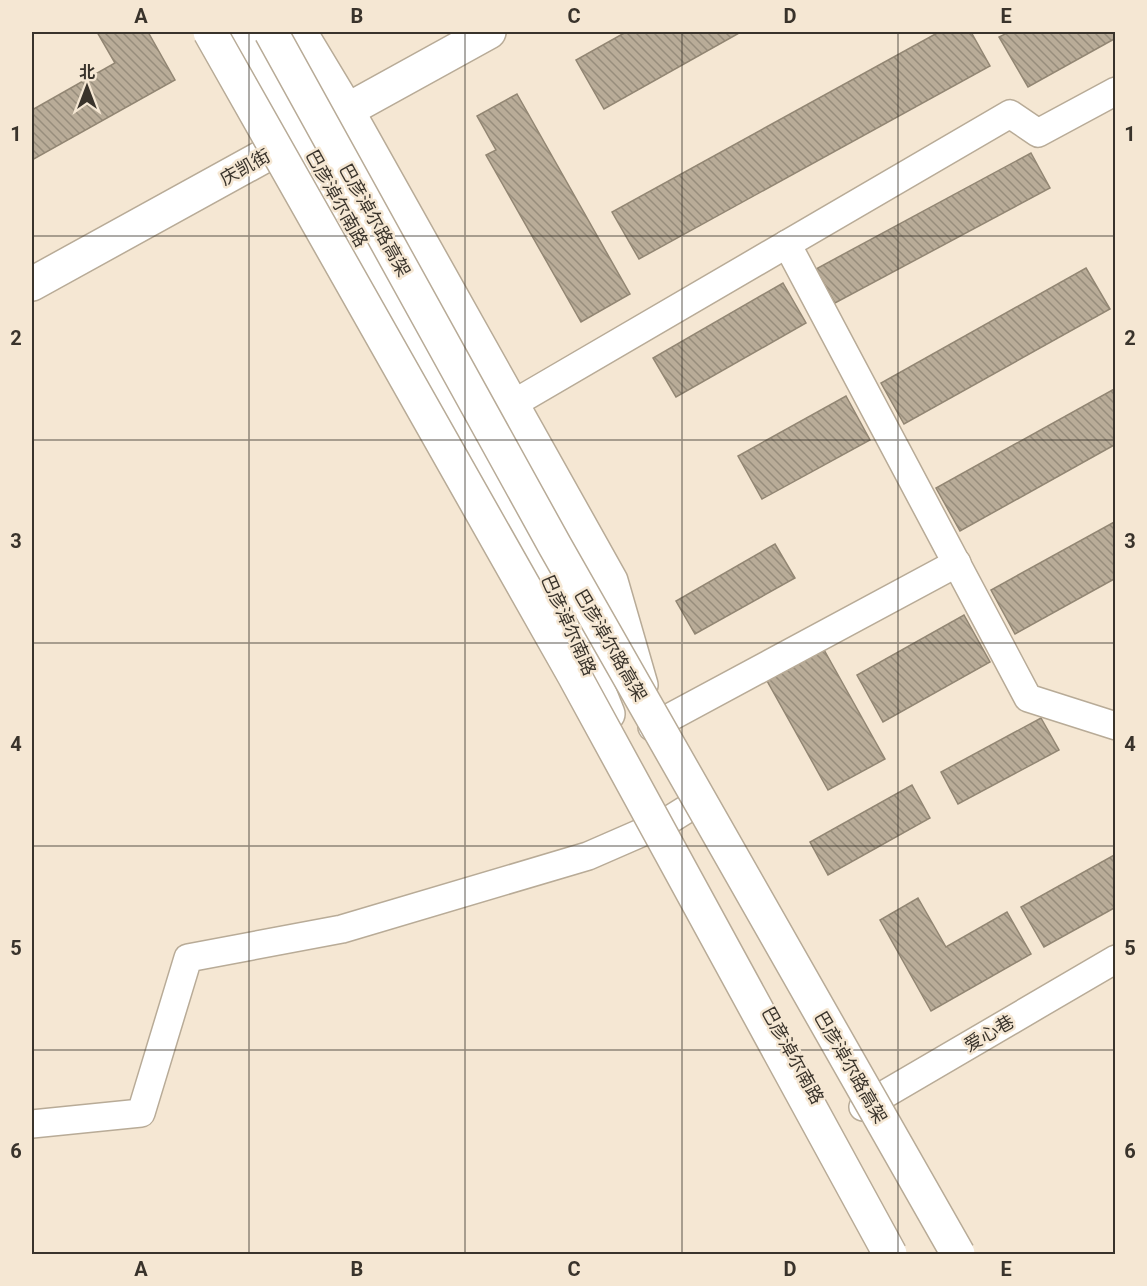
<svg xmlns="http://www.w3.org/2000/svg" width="1147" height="1286" font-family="Roboto,'Noto Sans SC',sans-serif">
<defs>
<pattern id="building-back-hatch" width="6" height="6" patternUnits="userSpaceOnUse" patternTransform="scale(1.5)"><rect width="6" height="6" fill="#b9ac98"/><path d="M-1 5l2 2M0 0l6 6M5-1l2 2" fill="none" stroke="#978d7c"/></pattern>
</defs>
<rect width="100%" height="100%" fill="#f5e7d3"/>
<!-- building -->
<g fill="url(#building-back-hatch)" stroke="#928673" stroke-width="1.5">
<path d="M 97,32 L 148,32 L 175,80 L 32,160 L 32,110 L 115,63 Z"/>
<path d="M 626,32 L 741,32 L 604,109 L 576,60 Z"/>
<path d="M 939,32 L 971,32 L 990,66 L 639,259 L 612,212 Z"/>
<path d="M 1009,32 L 1116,32 L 1116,38 L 1028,87 L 999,37 Z"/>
<path d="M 517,94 L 630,294 L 581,322 L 486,155 L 496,150 L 477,116 Z"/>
<path d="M 1031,153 L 1050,188 L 835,303 L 816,269 Z"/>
<path d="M 1086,268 L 1110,309 L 904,424 L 881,383 Z"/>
<path d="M 783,283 L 806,323 L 676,397 L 653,358 Z"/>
<path d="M 1116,388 L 1116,444 L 960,531 L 936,488 Z"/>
<path d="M 846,396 L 870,440 L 762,499 L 738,456 Z"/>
<path d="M 1116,521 L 1116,578 L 1015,634 L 991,590 Z"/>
<path d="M 775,544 L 795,578 L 695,634 L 676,601 Z"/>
<path d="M 964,615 L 990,662 L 883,722 L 857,675 Z"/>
<path d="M 823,648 L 885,759 L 828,790 L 766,679 Z"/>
<path d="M 1041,718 L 1059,750 L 958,804 L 941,772 Z"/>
<path d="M 912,785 L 930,818 L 828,875 L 810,842 Z"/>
<path d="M 1116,854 L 1116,907 L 1044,947 L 1021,907 Z"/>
<path d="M 918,898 L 946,947 L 1007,912 L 1031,954 L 931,1011 L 880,920 Z"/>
</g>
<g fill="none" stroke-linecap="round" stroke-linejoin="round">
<defs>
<g id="minor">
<path d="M 787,244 L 1028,698 L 1116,726"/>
<path d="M 511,405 L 1010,114 L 1038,133 L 1116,91"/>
<path d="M 652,727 L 957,563"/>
<path d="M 863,1107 L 1116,959"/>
<path d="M 32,1124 L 141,1113 L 188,958 L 342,929 L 588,856 L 666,822 L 698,802"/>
</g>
<path id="tertiary" d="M 32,284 L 489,32"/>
<g id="secondary">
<path d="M 242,32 L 564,604 L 608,714"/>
<path d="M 300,32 L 347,110 L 611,581 L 641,685"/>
</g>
</defs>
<!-- minor casing -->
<use href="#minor" stroke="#b8ab97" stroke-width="30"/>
<!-- tertiary casing -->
<use href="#tertiary" stroke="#b8ab97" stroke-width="36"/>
<!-- secondary casing -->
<use href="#secondary" stroke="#b8ab97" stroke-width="36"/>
<!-- minor -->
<use href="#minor" stroke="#fff" stroke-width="27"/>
<!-- tertiary -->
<use href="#tertiary" stroke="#fff" stroke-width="33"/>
<!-- secondary -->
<use href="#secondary" stroke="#fff" stroke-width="33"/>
<defs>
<g id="trunk-bridge">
<path d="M 210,32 L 574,675 L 890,1254"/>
<path d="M 271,32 L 555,546 L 958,1254"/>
</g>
</defs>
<!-- trunk-bridge casing -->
<use href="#trunk-bridge" stroke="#b8ab97" stroke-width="36" stroke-linecap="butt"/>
<!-- trunk-bridge -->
<use href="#trunk-bridge" stroke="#fff" stroke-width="33"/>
</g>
<!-- grid -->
<path fill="none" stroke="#39332b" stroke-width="1.5" stroke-opacity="0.55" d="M 249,32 L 249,1254M 465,32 L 465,1254M 682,32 L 682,1254M 898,32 L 898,1254M 32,236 L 1116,236M 32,440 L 1116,440M 32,643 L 1116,643M 32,846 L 1116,846M 32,1050 L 1116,1050"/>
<g text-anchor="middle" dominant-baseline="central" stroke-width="5" stroke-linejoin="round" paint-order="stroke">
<!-- street labels -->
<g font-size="18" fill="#39332b" stroke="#f5e7d3">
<text transform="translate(245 167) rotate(-29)">庆凯街</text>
<text transform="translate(337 198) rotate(61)">巴彦淖尔南路</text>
<text transform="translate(375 220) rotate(61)">巴彦淖尔路高架</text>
<text transform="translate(569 625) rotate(66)">巴彦淖尔南路</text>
<text transform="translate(611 645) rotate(60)">巴彦淖尔路高架</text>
<text transform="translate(989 1033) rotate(-30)">爱心巷</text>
<text transform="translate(793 1055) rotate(61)">巴彦淖尔南路</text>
<text transform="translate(851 1067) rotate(60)">巴彦淖尔路高架</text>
</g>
</g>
<!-- border -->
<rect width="1147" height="1286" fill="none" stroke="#f5e7d3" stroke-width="66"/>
<!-- north arrow -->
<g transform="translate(87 87)" stroke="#f5e7d3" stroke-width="4.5" paint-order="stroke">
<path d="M0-4.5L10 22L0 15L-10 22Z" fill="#39332b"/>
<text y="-9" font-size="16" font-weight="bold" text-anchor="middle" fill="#39332b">北</text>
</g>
<rect x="33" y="33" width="1081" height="1220" fill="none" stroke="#39332b" stroke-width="2"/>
<g font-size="20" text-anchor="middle" font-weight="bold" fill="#39332b">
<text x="141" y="23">A</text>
<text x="357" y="23">B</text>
<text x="574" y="23">C</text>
<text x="790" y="23">D</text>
<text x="1006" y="23">E</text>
<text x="16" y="141">1</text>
<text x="1130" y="141">1</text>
<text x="16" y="345">2</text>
<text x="1130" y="345">2</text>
<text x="16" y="548">3</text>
<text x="1130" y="548">3</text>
<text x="16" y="751">4</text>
<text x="1130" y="751">4</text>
<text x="16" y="955">5</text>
<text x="1130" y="955">5</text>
<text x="16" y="1158">6</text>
<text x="1130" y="1158">6</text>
<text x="141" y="1276">A</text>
<text x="357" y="1276">B</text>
<text x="574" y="1276">C</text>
<text x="790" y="1276">D</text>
<text x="1006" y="1276">E</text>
</g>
</svg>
